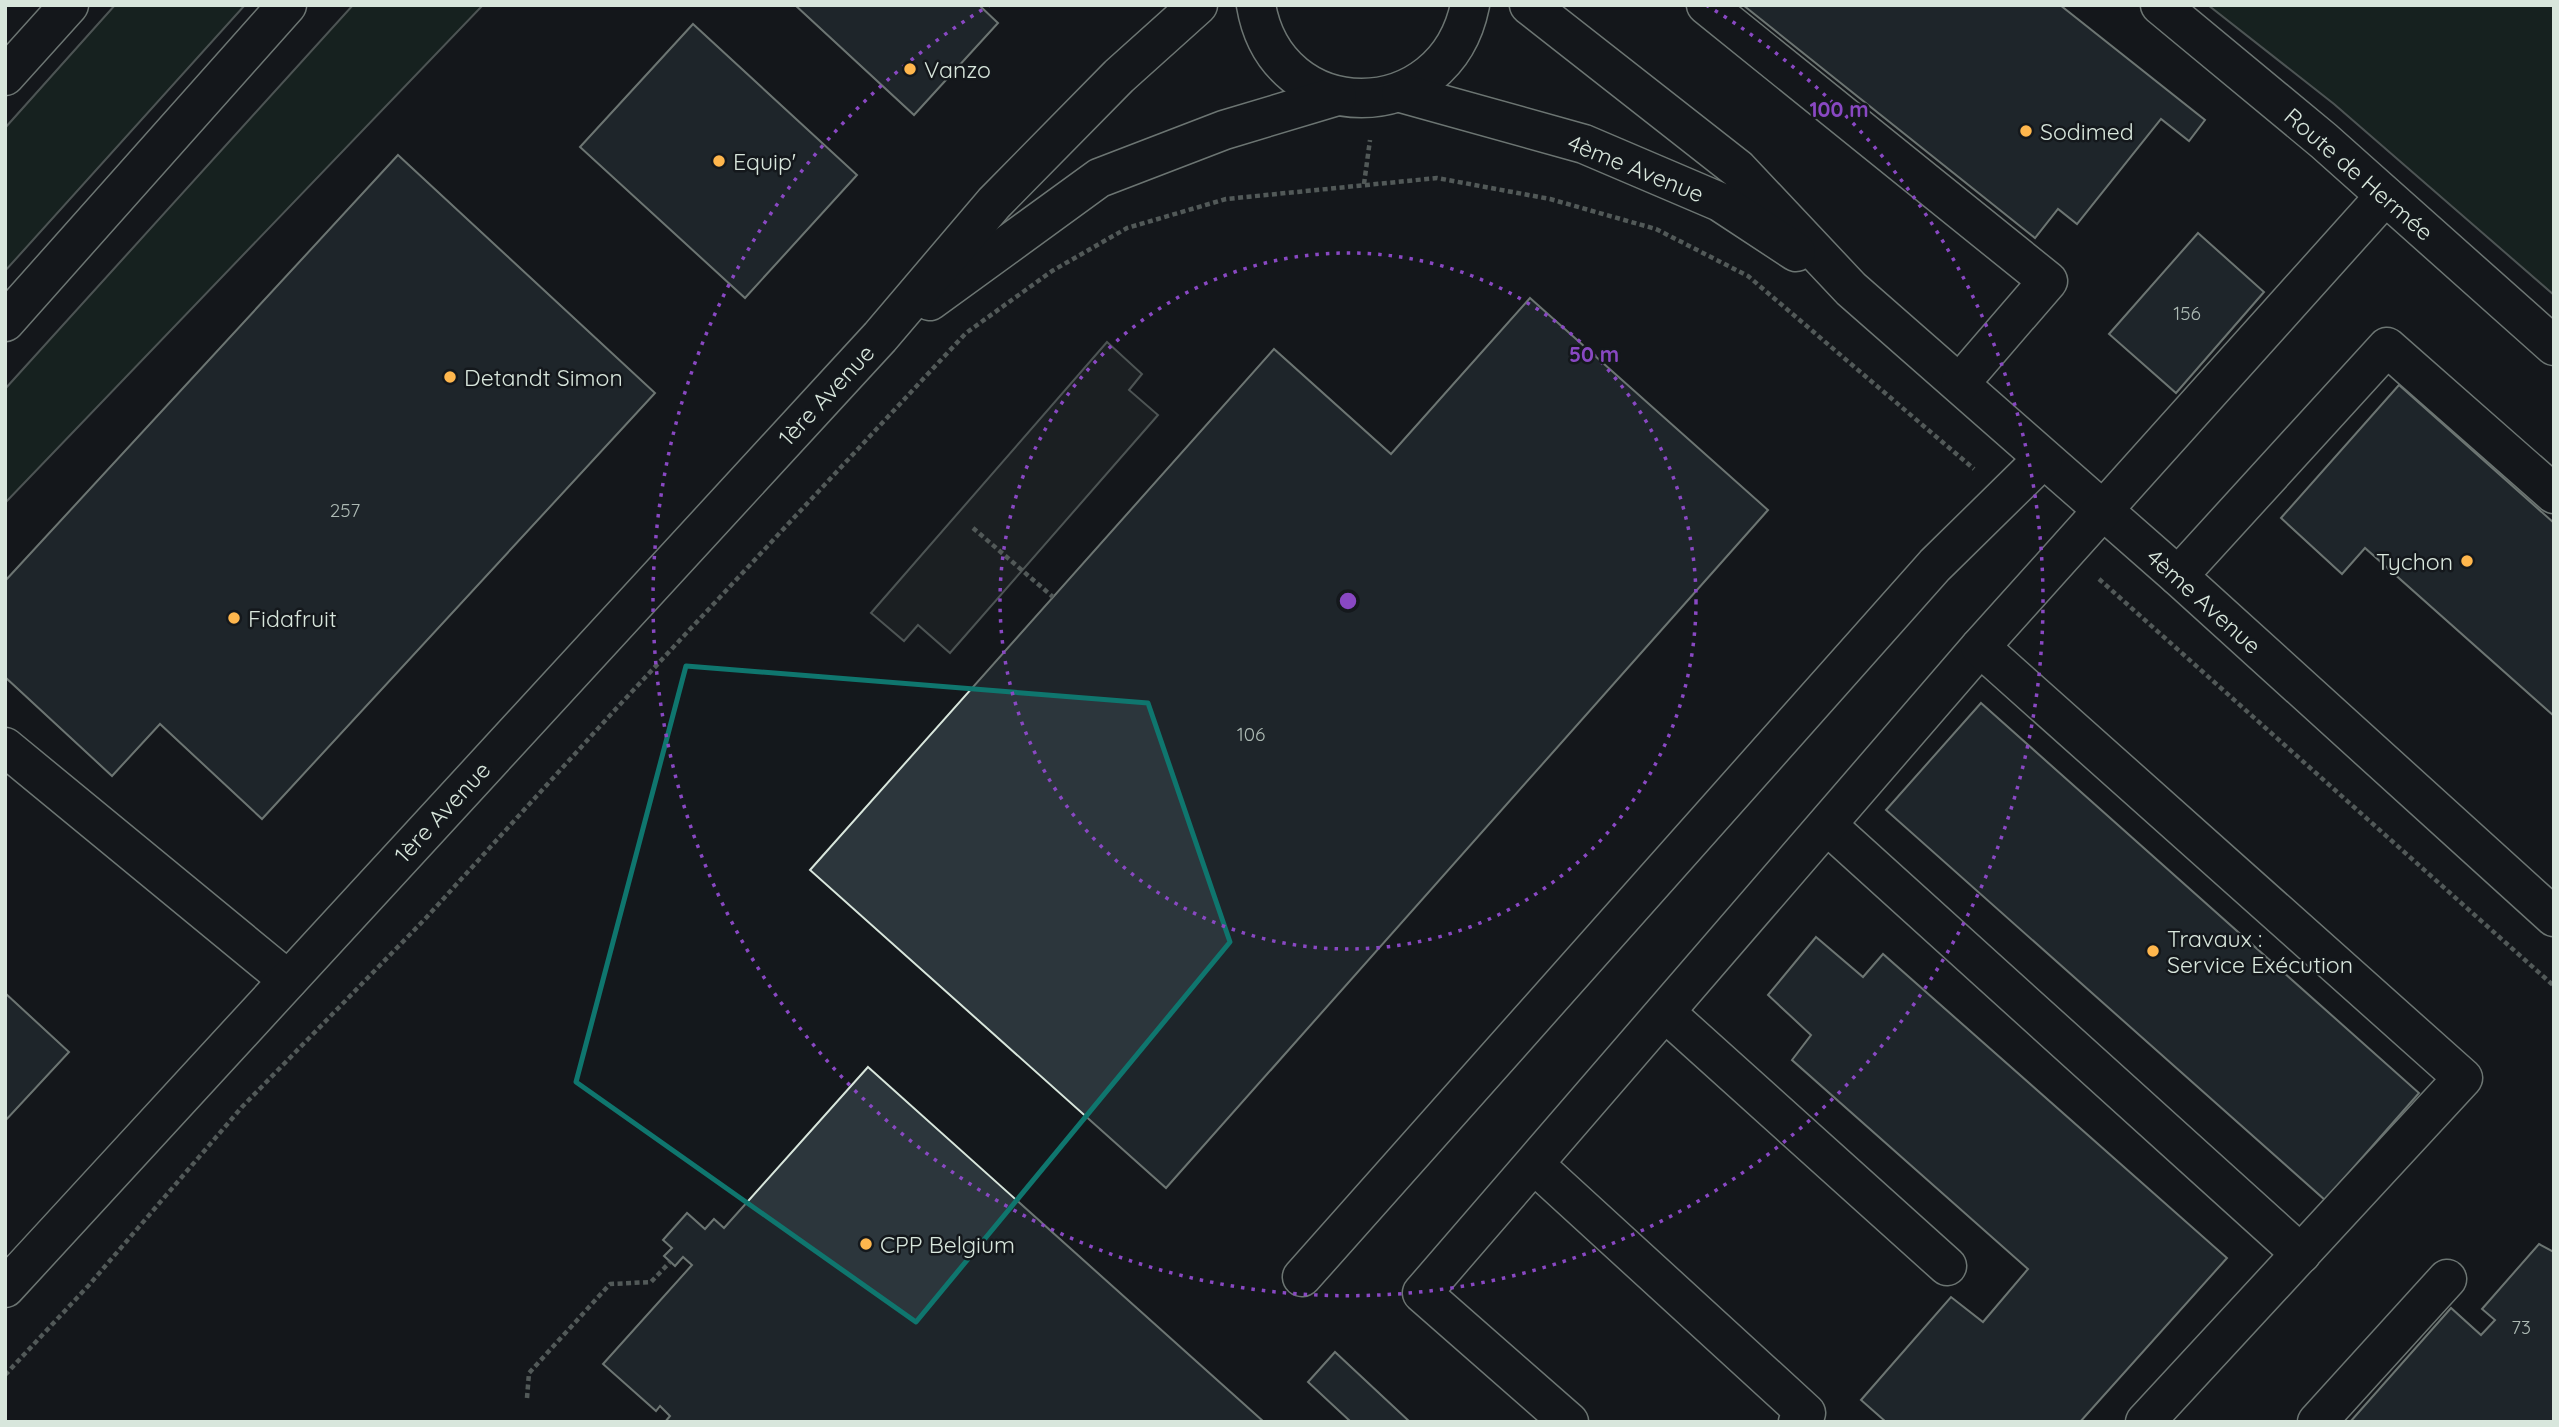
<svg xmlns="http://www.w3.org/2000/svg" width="2559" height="1427" font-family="Quicksand,sans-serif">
<rect width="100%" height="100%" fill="#14181c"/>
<!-- green -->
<g fill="#1a2d24" stroke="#939e99" stroke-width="2">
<path d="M 115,5 L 245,5 L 5,271 L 5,128 Z"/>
<path d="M 353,5 L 483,5 L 5,503 L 5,389 Z"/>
<path d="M 2208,5 L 2554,5 L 2554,295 L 2334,104 Z"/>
</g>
<!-- parking -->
<path fill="#24282b" stroke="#939e99" stroke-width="2" d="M 1107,342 L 1142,374 L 1129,390 L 1158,415 L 950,653 L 918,625 L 904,641 L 871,613 Z"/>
<!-- building -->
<g fill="#2c363c" stroke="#d8e6dc" stroke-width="2">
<path d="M 795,5 L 979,5 L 998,23 L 914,115 Z"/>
<path d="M 1743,5 L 2060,5 L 2205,120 L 2189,141 L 2161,119 L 2077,224 L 2058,209 L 2035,238 Z"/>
<path d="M 693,24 L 857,175 L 745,298 L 580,147 Z"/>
<path d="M 398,155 L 655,393 L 262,819 L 160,724 L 112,776 L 5,677 L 5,581 Z"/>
<path d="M 2198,233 L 2264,292 L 2176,393 L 2109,334 Z"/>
<path d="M 1530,298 L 1768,510 L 1166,1188 L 810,870 L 1274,349 L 1391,454 Z"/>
<path d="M 2399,385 L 2554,523 L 2554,716 L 2365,548 L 2342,574 L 2281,518 Z"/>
<path d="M 1981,703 L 2419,1093 L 2325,1200 L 1886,810 Z"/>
<path d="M 1816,937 L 1863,977 L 1883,954 L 2227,1258 L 2080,1422 L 1886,1422 L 1861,1400 L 1951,1297 L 1983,1322 L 2028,1269 L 1792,1060 L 1811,1035 L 1768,995 Z"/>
<path d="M 5,993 L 69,1052 L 5,1121 Z"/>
<path d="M 868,1067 L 1264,1422 L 665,1422 L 670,1416 L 660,1406 L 656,1411 L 603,1364 L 692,1265 L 683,1257 L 675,1266 L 664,1256 L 672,1248 L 663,1240 L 687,1213 L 705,1229 L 714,1219 L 724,1228 Z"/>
<path d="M 2539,1244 L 2554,1252 L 2554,1422 L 2350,1422 L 2451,1308 L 2481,1335 L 2495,1320 L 2482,1309 Z"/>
<path d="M 1335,1352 L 1410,1422 L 1351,1422 L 1308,1382 Z"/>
</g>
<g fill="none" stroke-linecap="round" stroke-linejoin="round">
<defs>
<g id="minor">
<path d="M 1256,5 C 1277,129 1445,129 1470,5"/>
<path d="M 1529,5 L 1738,169 L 1851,289 L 2178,576 L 2554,917"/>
<path d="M 1706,5 L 2048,281 L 1960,383"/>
<path d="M 2160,5 L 2324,141 L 2554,346"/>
<path d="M 5,76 L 69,5"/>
<path d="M 1401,93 L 1584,144 L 1720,202 L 1796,252"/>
<path d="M 930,301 L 1099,178 L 1224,130 L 1337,96"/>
<path d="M 5,322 L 287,5"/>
<path d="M 2178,576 L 2387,347 L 2554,494"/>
<path d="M 5,747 L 288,980"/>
<path d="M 1827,825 L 2301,1254"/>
<path d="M 1666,1013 L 1947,1266"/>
<path d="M 1535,1165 L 1806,1413 L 1798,1422"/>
<path d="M 1302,1277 L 1935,565 L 2043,459"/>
<path d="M 5,1288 L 880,337 L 994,203 L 1119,76 L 1198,5"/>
<path d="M 1569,1422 L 1422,1293 L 1980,647"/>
<path d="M 2145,1422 L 2463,1078 L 1980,647 L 2385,196"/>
<path d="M 2317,1422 L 2447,1279"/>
</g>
</defs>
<!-- minor casing -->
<use href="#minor" stroke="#d8e6dc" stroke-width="41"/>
<!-- path -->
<g stroke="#9da8a2" stroke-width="4.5" stroke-dasharray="5 3.5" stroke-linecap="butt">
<path d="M 1364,184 L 1370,140"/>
<path d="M 973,528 L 1053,597"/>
<path d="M 2099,579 L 2554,986"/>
<path d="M 5,1375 L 89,1285 L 242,1107 L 425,919 L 613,712 L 966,333 L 1052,271 L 1127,228 L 1226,199 L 1437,178 L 1550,199 L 1656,229 L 1748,276 L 1974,469"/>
<path d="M 527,1398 L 529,1373 L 610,1284 L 651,1282 L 670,1262"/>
</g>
<!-- minor -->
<use href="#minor" stroke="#14181c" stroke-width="38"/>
</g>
<!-- marked area -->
<path d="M0 0H2559V1427H0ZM 686,666 L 1148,703 L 1230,942 L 916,1322 L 576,1082 Z" fill="#14181c" fill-opacity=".55" fill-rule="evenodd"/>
<path fill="none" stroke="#0f766e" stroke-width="5" stroke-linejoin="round" d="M 686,666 L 1148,703 L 1230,942 L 916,1322 L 576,1082 Z"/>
<!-- distance rings -->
<g fill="none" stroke="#8948c3" stroke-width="3.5" stroke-dasharray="3.5 7">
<circle cx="1348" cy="601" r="348"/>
<path d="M1706 5A695 695 0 1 1 990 5"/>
</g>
<!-- markers -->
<g fill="#ffb74d" stroke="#14181c" stroke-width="2.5">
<circle cx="910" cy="69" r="7"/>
<circle cx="2026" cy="131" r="7"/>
<circle cx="719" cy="161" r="7"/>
<circle cx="450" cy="377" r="7"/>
<circle cx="2467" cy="561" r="7"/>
<circle cx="234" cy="618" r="7"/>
<circle cx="2153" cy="951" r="7"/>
<circle cx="866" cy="1244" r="7"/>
</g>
<g text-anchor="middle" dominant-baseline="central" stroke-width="5" stroke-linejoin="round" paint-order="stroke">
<!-- number labels -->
<g font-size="19" fill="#adbab4">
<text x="2187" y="313">156</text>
<text x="345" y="510">257</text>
<text x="1251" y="734">106</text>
<text x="2521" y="1327">73</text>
</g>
<!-- poi labels -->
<g font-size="23" fill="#d8e6dc" stroke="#14181c" text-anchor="start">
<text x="924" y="69">Vanzo</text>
<text x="2040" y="131">Sodimed</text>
<text x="733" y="161">Equip'</text>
<text x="464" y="377">Detandt Simon</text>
<text x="2453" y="561" text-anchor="end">Tychon</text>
<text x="248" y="618">Fidafruit</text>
<text x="2167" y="938">Travaux :<tspan x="2167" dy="26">Service Exécution</tspan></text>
<text x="880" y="1244">CPP Belgium</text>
</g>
<!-- street labels -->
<g font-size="23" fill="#d8e6dc" stroke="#14181c">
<text transform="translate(1636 168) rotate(22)">4ème Avenue</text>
<text transform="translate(2359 174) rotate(41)">Route de Hermée</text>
<text transform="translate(826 395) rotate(-47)">1ère Avenue</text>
<text transform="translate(2204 601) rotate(42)">4ème Avenue</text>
<text transform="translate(442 812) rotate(-47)">1ère Avenue</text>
</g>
</g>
<circle cx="1348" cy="601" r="10" fill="#8948c3" stroke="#14181c" stroke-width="3.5"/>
<g font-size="21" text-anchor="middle" font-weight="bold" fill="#8948c3" stroke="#14181c" stroke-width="5" stroke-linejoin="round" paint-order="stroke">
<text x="1839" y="117">100 m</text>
<text x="1594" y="362">50 m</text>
</g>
<!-- border -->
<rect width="2559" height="1427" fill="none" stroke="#d8e6dc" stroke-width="14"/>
</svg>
